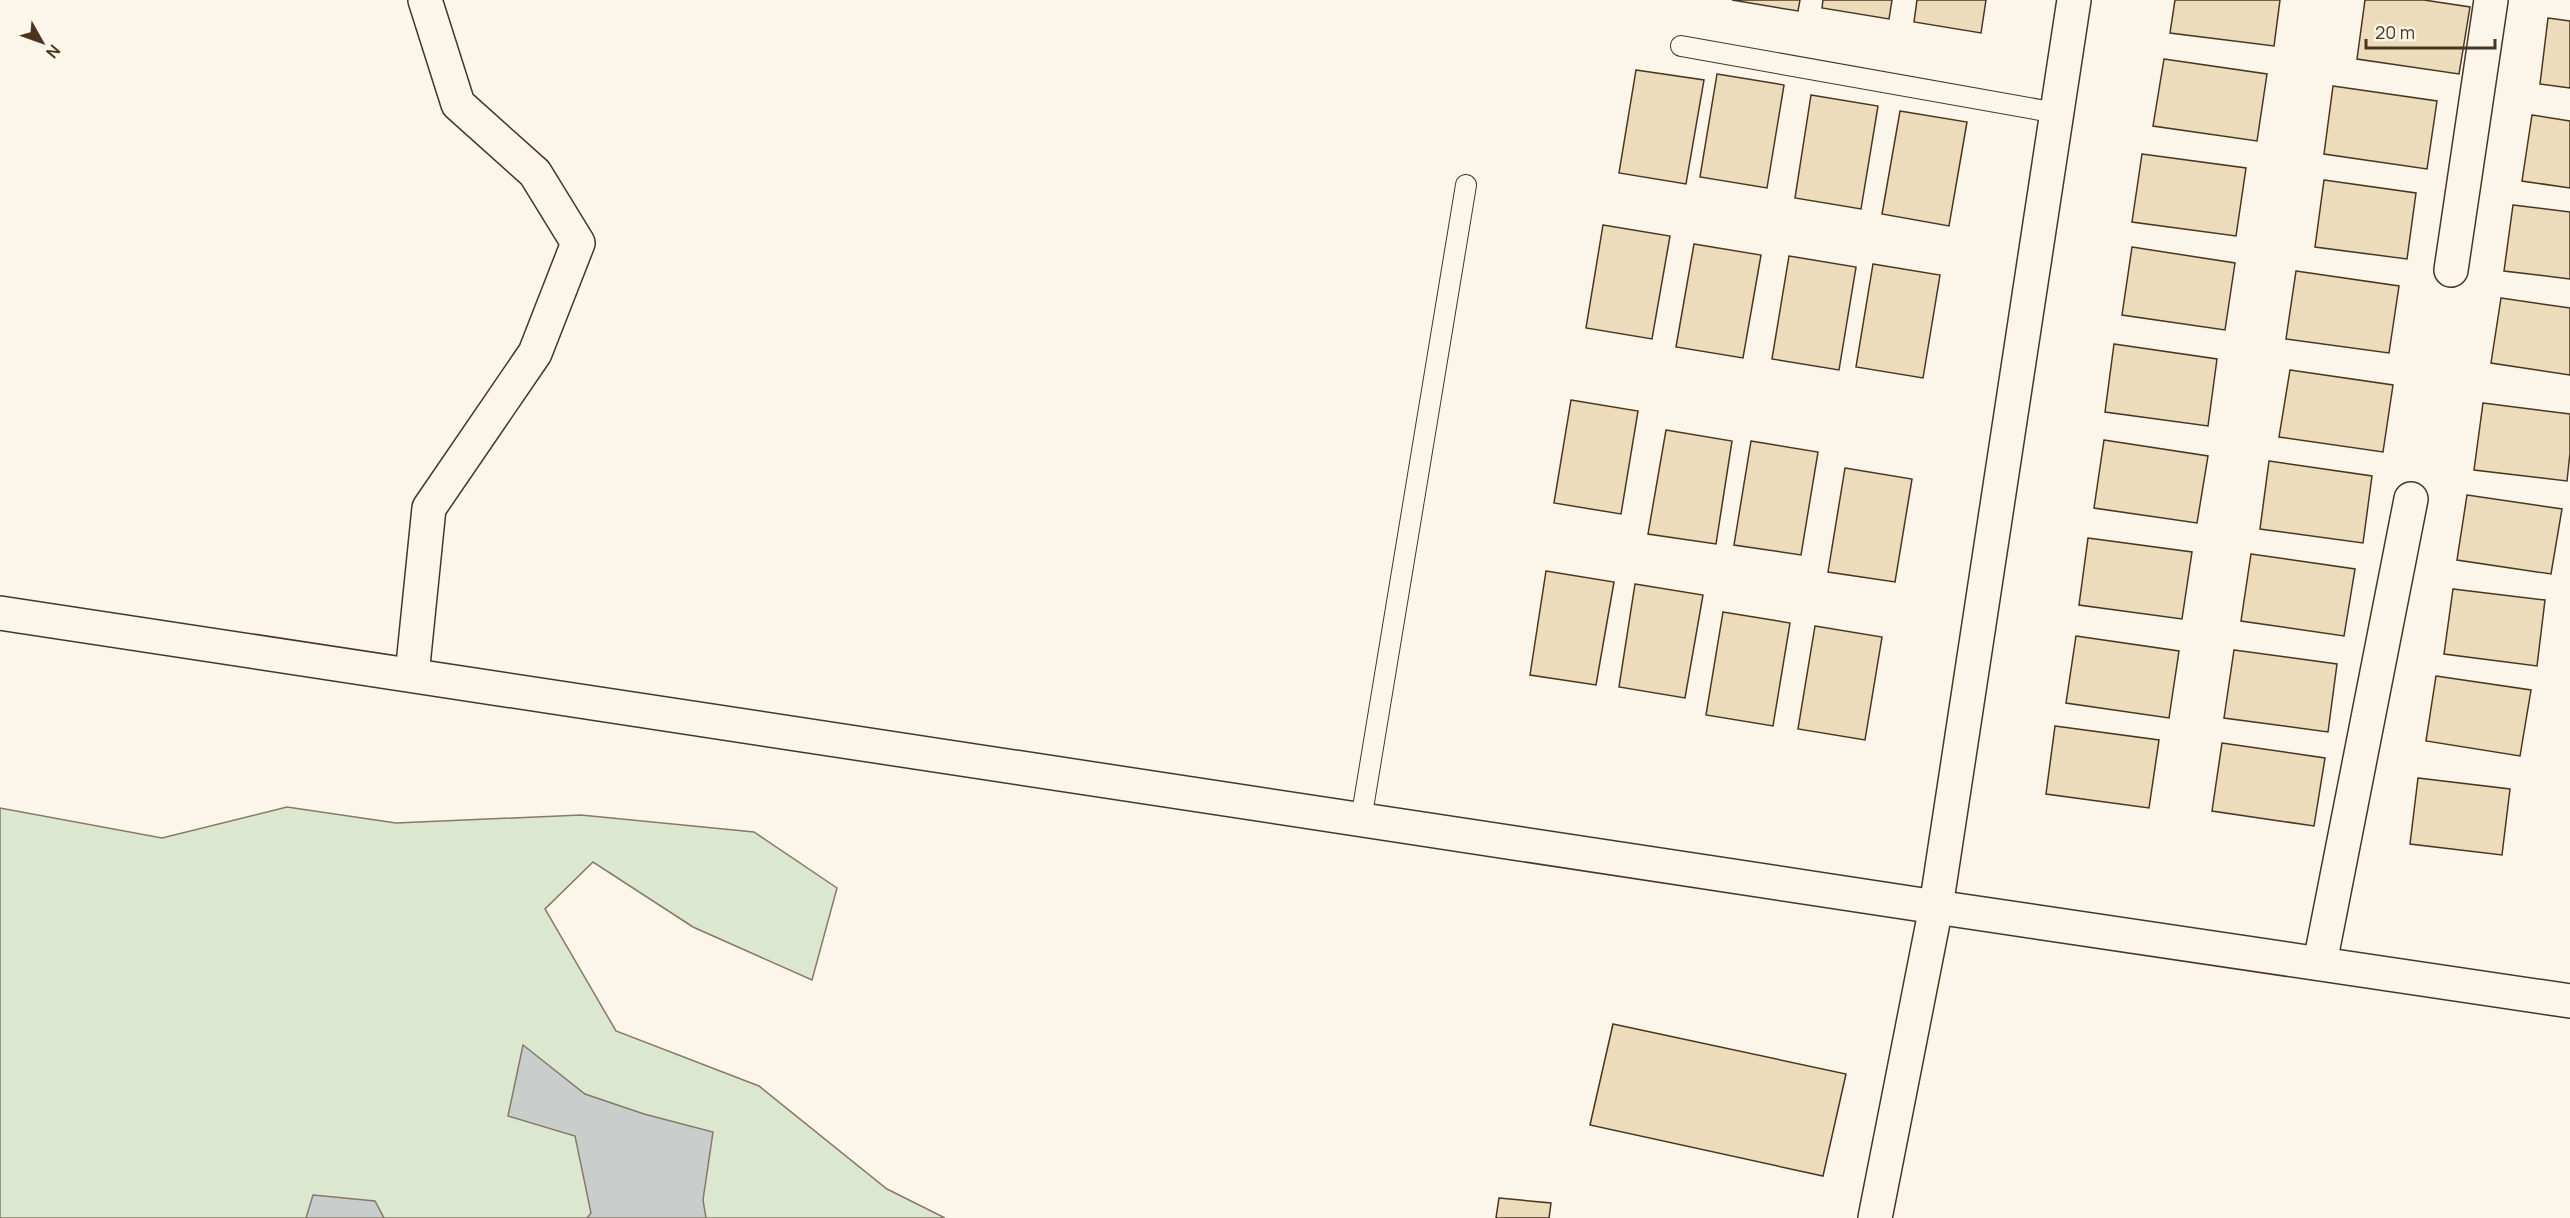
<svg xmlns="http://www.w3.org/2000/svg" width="2570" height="1218" font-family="Manrope,sans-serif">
<rect width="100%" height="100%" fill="#fbf6e9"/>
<!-- green -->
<path fill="#dce7d0" stroke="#887966" stroke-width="1.5" d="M 287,807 L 396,823 L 581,815 L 754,832 L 837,888 L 812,980 L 693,927 L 593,862 L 545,909 L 616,1031 L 759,1086 L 887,1189 L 945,1218 L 0,1218 L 0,808 L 162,838 Z"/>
<!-- water -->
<g fill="#c9cecd" stroke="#887966" stroke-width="1.5">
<path d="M 523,1045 L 585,1094 L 644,1114 L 713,1132 L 703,1200 L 706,1218 L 587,1218 L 591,1213 L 575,1136 L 508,1116 Z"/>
<path d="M 313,1195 L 375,1201 L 384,1218 L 306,1218 Z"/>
</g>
<!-- building -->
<g fill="#ecdcbc" stroke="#4a3520" stroke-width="1.5">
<path d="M 1732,0 L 1800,0 L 1798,11 Z"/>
<path d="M 1823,0 L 1892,0 L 1889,19 L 1822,8 Z"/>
<path d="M 1917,0 L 1986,0 L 1981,33 L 1914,22 Z"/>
<path d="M 2175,0 L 2280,0 L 2274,46 L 2170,33 Z"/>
<path d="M 2365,0 L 2424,0 L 2470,7 L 2459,74 L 2357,59 Z"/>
<path d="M 2548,18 L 2570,21 L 2570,88 L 2540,84 Z"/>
<path d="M 2164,59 L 2267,74 L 2257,141 L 2153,126 Z"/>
<path d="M 1636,70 L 1704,80 L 1686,184 L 1619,173 Z"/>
<path d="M 1717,74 L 1784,85 L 1767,188 L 1700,177 Z"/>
<path d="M 2333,86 L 2437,101 L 2427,169 L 2324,154 Z"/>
<path d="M 1811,95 L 1878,106 L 1861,209 L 1795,198 Z"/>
<path d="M 1900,111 L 1967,122 L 1949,226 L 1882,214 Z"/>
<path d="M 2532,115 L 2570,121 L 2570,188 L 2522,181 Z"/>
<path d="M 2142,154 L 2246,168 L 2236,236 L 2132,222 Z"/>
<path d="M 2324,180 L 2416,193 L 2407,259 L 2315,247 Z"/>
<path d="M 2513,205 L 2570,212 L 2570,279 L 2504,271 Z"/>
<path d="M 1603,225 L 1670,236 L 1652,339 L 1586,328 Z"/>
<path d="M 1694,244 L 1761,255 L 1743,358 L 1676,347 Z"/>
<path d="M 2132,247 L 2235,263 L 2225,330 L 2122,315 Z"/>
<path d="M 1789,256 L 1856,267 L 1839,370 L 1772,359 Z"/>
<path d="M 1873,264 L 1940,275 L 1923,378 L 1856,367 Z"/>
<path d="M 2296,271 L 2399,286 L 2389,353 L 2286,339 Z"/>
<path d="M 2501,298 L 2570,308 L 2570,375 L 2491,363 Z"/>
<path d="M 2114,344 L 2217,359 L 2208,426 L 2105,412 Z"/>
<path d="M 2290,370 L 2393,385 L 2383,452 L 2279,437 Z"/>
<path d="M 1571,400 L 1638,411 L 1621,514 L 1554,503 Z"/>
<path d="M 2483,403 L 2570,414 L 2570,453 L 2567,481 L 2474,470 Z"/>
<path d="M 1666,430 L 1732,441 L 1716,544 L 1648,534 Z"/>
<path d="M 2104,440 L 2208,456 L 2197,523 L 2094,508 Z"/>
<path d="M 1751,441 L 1818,452 L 1801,555 L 1734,545 Z"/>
<path d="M 2269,461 L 2372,476 L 2363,543 L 2260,529 Z"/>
<path d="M 1845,468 L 1912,479 L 1895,582 L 1828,572 Z"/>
<path d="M 2467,495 L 2562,509 L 2551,574 L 2457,560 Z"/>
<path d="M 2088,538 L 2192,552 L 2182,619 L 2079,605 Z"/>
<path d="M 2251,554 L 2355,569 L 2344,636 L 2241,621 Z"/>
<path d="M 1546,571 L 1614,582 L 1596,685 L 1530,675 Z"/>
<path d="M 1635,584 L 1703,595 L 1685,698 L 1619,687 Z"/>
<path d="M 2453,589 L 2545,600 L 2537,666 L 2444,654 Z"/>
<path d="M 1723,612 L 1790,623 L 1773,726 L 1706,715 Z"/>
<path d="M 1815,626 L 1882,637 L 1865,740 L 1798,729 Z"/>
<path d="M 2076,636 L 2179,651 L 2169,718 L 2066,703 Z"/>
<path d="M 2234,650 L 2337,664 L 2328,732 L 2224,718 Z"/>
<path d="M 2436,676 L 2531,690 L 2520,756 L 2426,741 Z"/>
<path d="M 2055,726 L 2159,740 L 2149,808 L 2046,794 Z"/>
<path d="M 2222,743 L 2325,758 L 2314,826 L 2212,811 Z"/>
<path d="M 2418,778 L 2510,789 L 2502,855 L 2410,844 Z"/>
<path d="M 1613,1024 L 1846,1074 L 1823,1176 L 1590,1125 Z"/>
<path d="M 1499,1198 L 1551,1203 L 1549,1218 L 1496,1218 Z"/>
</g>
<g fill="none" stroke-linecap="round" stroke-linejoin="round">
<defs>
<g id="lane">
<path d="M 1681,46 L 2057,113"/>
<path d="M 1361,820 L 1466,185"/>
</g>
<g id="street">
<path d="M 2451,270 L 2491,0"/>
<path d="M 0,613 L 1936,907 L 2570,1001"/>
<path d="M 412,675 L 429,508 L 535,353 L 578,243 L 535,173 L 458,104 L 425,0"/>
<path d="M 2320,963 L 2411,499"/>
<path d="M 1875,1218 L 1936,907 L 2074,0"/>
</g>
</defs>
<!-- lane casing -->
<use href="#lane" stroke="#4a3520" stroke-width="22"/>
<!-- street casing -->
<use href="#street" stroke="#4a3520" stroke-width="36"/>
<!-- lane -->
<use href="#lane" stroke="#fbf6e9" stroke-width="20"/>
<!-- street -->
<use href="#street" stroke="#fbf6e9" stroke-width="33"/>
</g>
<!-- north arrow -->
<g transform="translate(42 42) rotate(130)" stroke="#fbf6e9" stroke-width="4.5" paint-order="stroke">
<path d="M0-4.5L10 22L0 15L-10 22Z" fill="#4a3520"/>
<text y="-9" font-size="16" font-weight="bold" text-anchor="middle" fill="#4a3520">N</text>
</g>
<!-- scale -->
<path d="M2366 39v9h129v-9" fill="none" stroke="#4a3520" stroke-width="3"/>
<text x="2375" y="39" font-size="18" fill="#4a3520" stroke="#fbf6e9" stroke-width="4.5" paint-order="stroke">20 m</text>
</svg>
